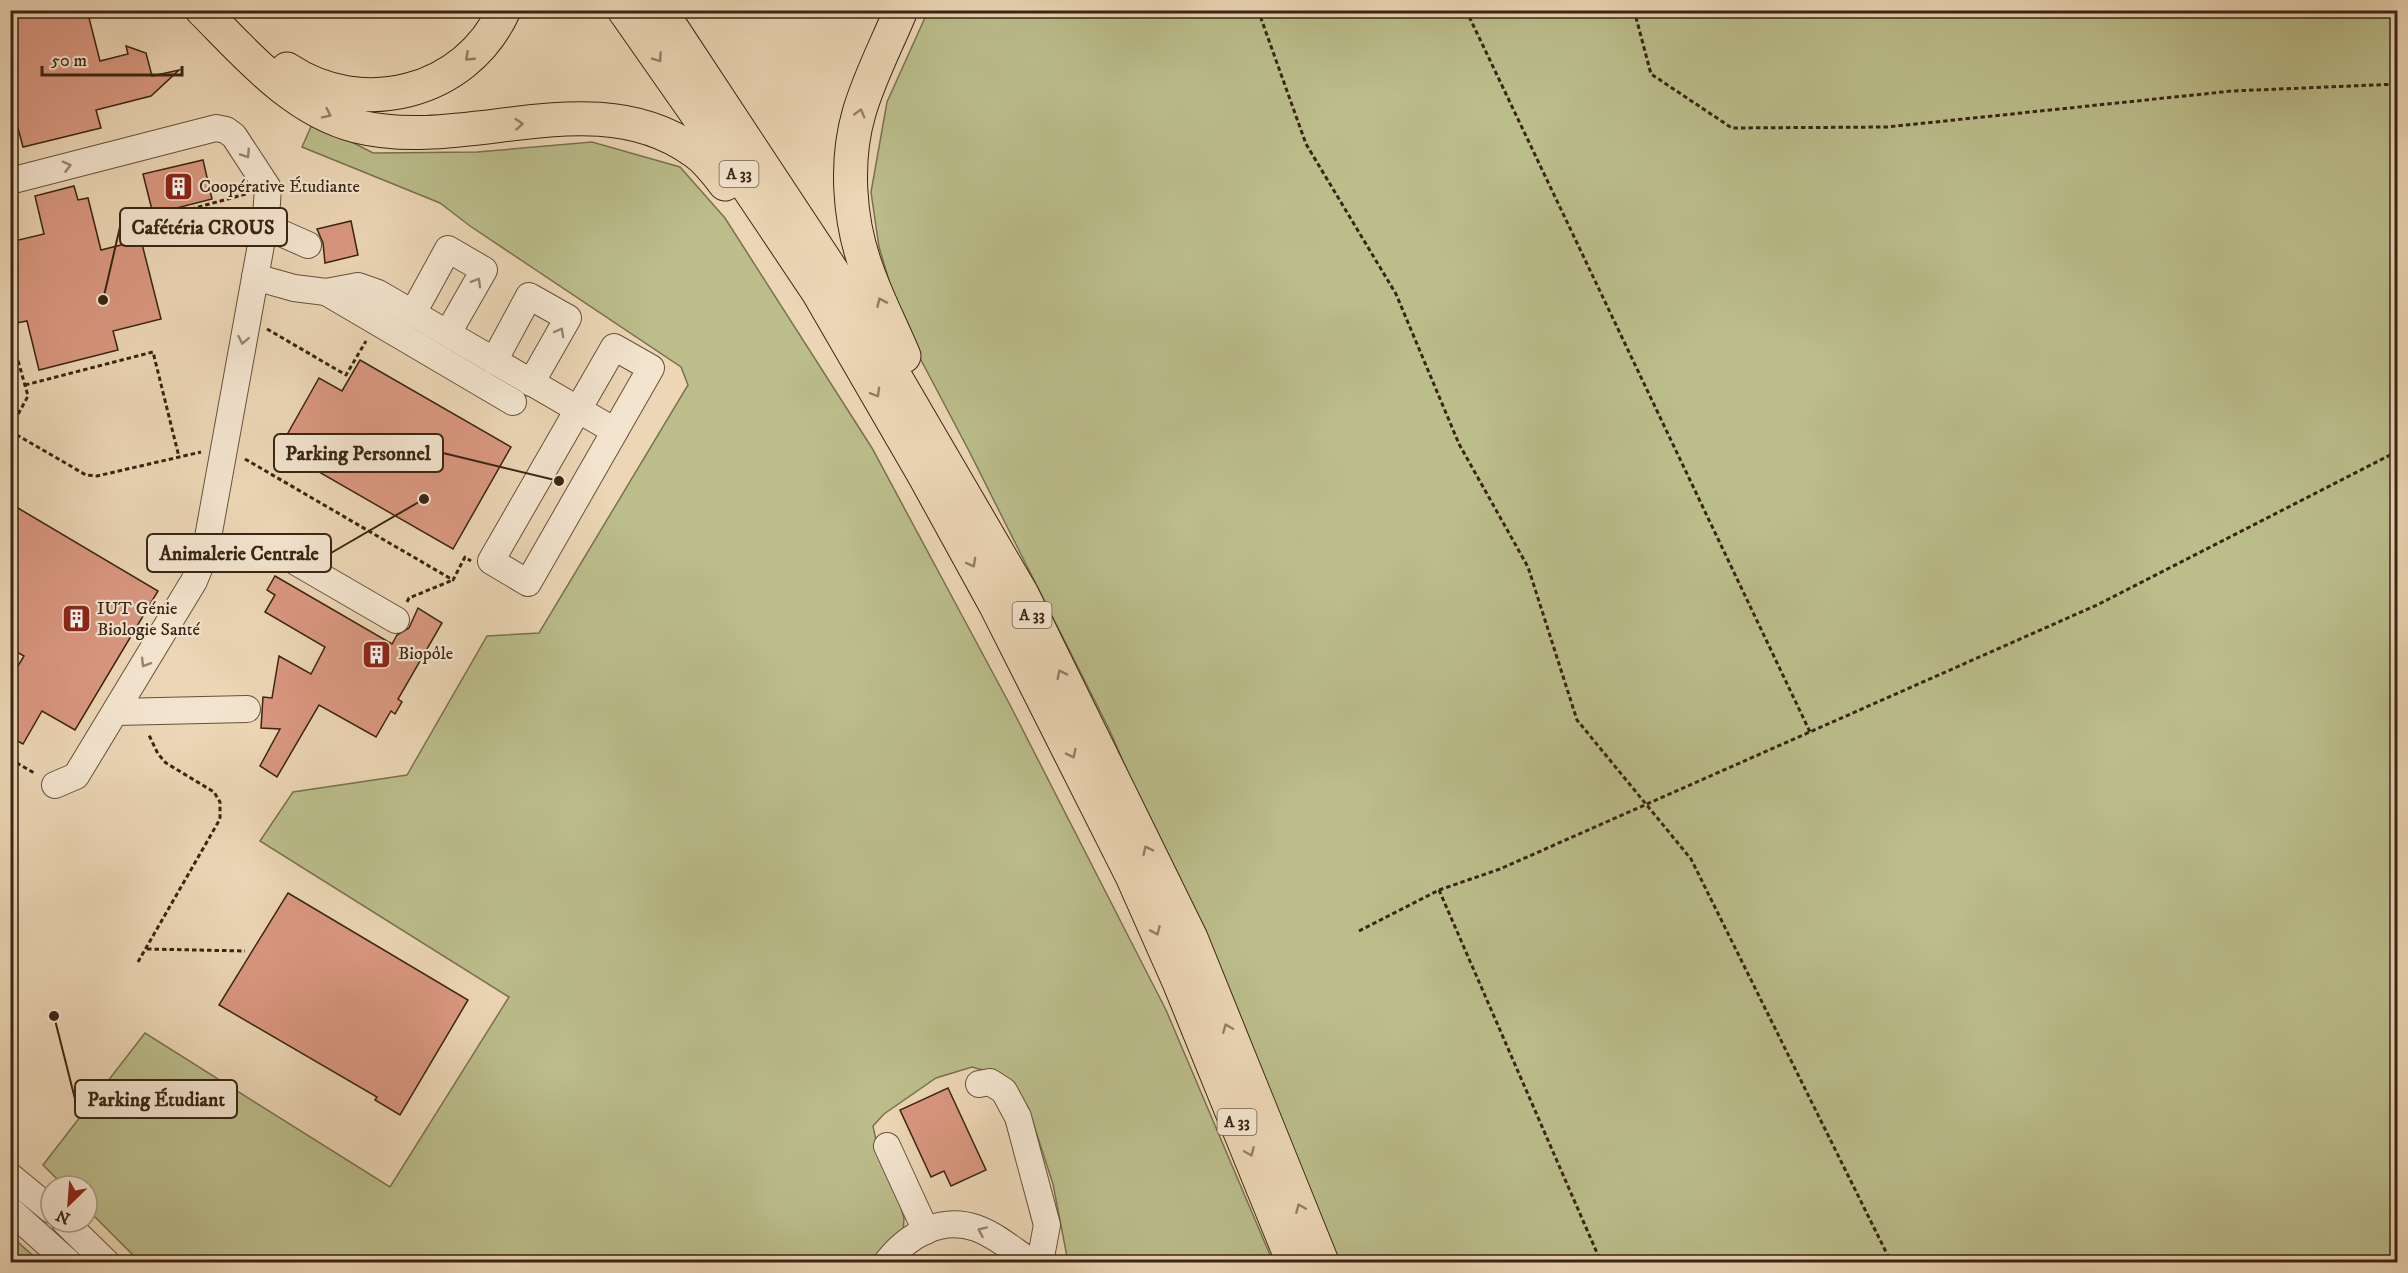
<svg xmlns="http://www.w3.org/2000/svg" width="2408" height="1273" font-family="'IM FELL DW Pica',serif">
<rect width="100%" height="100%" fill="#ecd6b5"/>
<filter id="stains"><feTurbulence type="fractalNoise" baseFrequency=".00333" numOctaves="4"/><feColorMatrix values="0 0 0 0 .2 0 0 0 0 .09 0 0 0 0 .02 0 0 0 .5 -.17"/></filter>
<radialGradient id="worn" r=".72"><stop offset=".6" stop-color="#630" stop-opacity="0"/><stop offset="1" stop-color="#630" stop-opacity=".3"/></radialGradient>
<!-- green -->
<g fill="#bbbd8b" stroke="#7a714f" stroke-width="1.5">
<path d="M 928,11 L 2397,11 L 2397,1262 L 1338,1262 L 1110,731 L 968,449 L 902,324 L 879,247 L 871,192 L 887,102 Z"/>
<path d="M 313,122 L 373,153 L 477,152 L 592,142 L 680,167 L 725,218 L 872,448 L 1009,703 L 1166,1010 L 1273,1262 L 1068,1262 L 1053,1184 L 1028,1107 L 1014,1090 L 993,1073 L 972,1067 L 936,1078 L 884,1114 L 873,1126 L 878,1150 L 896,1191 L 904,1218 L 903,1234 L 886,1262 L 140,1262 L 87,1209 L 87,1186 L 64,1186 L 43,1165 L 145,1033 L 390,1187 L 509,997 L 260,841 L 293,792 L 407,775 L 487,636 L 539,633 L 688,385 L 681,367 L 470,226 L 440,203 L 302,147 Z"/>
<path d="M 10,1236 L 11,1236 L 40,1262 L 11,1262 Z"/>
</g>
<!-- building -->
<g fill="#da9780" stroke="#3a2513" stroke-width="1.5">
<path d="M 10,10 L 87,10 L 100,61 L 128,54 L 126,46 L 146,53 L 152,76 L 179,70 L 151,96 L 96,110 L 101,128 L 23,147 L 10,98 Z"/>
<path d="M 203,160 L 212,199 L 153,214 L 143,174 Z"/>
<path d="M 74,186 L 78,200 L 88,198 L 101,250 L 141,240 L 161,319 L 113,331 L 118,350 L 39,370 L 27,321 L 17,323 L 10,299 L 10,242 L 44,234 L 35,196 Z"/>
<path d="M 351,221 L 358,255 L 325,263 L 323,243 L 317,229 Z"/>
<path d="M 360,360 L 511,447 L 453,549 L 279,449 L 319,378 L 342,391 Z"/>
<path d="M 18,508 L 158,591 L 75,730 L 42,711 L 23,744 L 10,737 L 10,679 L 24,656 L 10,648 L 10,521 Z"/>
<path d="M 275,576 L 392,644 L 397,635 L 409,628 L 418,608 L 442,623 L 398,699 L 402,702 L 395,714 L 391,711 L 376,737 L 319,705 L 277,777 L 260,766 L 280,729 L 261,728 L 263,697 L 272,698 L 279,656 L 311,674 L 325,647 L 265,612 L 275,595 L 267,590 Z"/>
<path d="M 288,893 L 468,1000 L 400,1115 L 375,1100 L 377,1097 L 219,1005 Z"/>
<path d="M 948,1088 L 986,1170 L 951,1186 L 944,1171 L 931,1177 L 900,1110 Z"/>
</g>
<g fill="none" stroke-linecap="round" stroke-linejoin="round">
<defs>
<g id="minor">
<path d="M 10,181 L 216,128 L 226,130 L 234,136 L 268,188 L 266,217 L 205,554 L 194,581 L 76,776 L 55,785"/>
<path d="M 265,226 L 308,245"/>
<path d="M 255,277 L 294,288 L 326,292 L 358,286 L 378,293 L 615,431"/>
<path d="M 326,292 L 513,402"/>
<path d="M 413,313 L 448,249 L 484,270 L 448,333"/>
<path d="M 614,347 L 651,368 L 528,583 L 491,561 Z"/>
<path d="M 494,361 L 529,296 L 568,318 L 531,383"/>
<path d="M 205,554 L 272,553 L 284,555 L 396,620"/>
<path d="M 116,712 L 247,709"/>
<path d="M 979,1084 L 990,1082 L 1004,1091 L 1018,1117 L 1047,1225 L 1040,1262"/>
<path d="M 887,1146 L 926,1231"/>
<path d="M 10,1176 L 51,1210"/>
<path d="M 10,1210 L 68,1262"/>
<path d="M 65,1222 L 106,1262"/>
<path d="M 887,1262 C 908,1235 941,1216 976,1228 C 996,1235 1014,1251 1031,1262"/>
</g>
<g id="highway">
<path d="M 202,10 C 246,54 293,110 356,126 C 467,154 593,79 694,151 C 706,159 716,172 725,184"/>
<path d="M 624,10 L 745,183 L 818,292 L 924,475 L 995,604 L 1132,876 L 1179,982 L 1293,1262"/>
<path d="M 660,10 L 844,289 L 1022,594 L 1191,938 L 1322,1262"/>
<path d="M 901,10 C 887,44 869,78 859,113 C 845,161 849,220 866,267 C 876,297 892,327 904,356"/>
<path d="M 287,69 C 361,119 466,94 504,10"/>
</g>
</defs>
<!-- minor casing -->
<use href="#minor" stroke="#66513c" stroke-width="28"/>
<!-- highway casing -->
<use href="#highway" stroke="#3a2513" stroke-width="35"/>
<!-- path -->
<g stroke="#3a2513" stroke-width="3" stroke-dasharray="4.5 3" stroke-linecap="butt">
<path d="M 1258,10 L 1306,144 L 1396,294 L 1459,444 L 1528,567 L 1577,720 L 1691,859 L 1891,1262"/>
<path d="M 1466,10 L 1810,732"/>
<path d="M 1634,10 L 1651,74 L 1732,128 L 1887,127 L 2232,91 L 2398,84"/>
<path d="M 169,215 L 246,194"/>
<path d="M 267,329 L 346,375 L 366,341"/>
<path d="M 10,332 L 28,396 L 10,429"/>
<path d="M 25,385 L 153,352 L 179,457"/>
<path d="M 10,431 L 86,475 L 97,476 L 201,452"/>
<path d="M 245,459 L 453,580 L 465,557 L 471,561"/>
<path d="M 407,602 L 409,598 L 453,580"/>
<path d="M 10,759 L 36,774"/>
<path d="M 1439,890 L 1601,1262"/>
<path d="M 1359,931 L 1439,890 L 1500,869 L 2097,605 L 2398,451"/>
<path d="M 147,949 L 245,951"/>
<path d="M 138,962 L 220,819 L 220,802 L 214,792 L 166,763 L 158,754 L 148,733"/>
</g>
<!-- minor -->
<use href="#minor" stroke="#f3e4cf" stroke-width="26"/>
<!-- highway -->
<use href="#highway" stroke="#ecd6b5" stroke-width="33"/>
</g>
<!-- one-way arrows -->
<defs><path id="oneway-chevron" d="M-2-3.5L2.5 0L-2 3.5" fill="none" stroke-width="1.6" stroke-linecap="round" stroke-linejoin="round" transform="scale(1.5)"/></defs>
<g stroke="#937e64">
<use href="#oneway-chevron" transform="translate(469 57) rotate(137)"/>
<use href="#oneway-chevron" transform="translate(658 58) rotate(55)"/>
<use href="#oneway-chevron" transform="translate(860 113) rotate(-74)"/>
<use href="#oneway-chevron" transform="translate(327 114) rotate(26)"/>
<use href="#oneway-chevron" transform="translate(519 124) rotate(-5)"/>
<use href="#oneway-chevron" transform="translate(881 302) rotate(-114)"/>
<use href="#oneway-chevron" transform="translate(876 393) rotate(60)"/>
<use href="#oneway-chevron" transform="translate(972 563) rotate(61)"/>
<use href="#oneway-chevron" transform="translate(1061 674) rotate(-116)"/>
<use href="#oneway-chevron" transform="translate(1072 754) rotate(64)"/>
<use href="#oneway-chevron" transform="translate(1147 850) rotate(-116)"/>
<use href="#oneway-chevron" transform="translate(1156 931) rotate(66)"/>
<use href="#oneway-chevron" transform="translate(1227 1028) rotate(-112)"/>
<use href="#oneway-chevron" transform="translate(1250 1152) rotate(67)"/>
<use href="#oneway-chevron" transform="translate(1300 1208) rotate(-112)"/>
</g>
<g stroke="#968471">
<use href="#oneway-chevron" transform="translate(246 154) rotate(57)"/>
<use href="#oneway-chevron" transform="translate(67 166) rotate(-15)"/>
<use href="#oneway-chevron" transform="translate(477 282) rotate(-60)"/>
<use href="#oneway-chevron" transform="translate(560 332) rotate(-61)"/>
<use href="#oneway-chevron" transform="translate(243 340) rotate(101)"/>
<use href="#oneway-chevron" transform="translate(145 663) rotate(121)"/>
<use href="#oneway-chevron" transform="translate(982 1231) rotate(-156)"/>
</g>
<!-- icons -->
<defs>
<symbol id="building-square" viewBox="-11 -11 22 22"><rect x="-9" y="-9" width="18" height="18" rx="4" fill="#8f2418" stroke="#f3e4cf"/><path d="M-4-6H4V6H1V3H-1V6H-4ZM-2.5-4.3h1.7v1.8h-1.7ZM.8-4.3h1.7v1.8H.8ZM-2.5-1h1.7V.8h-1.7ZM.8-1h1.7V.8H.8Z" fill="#fff"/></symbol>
</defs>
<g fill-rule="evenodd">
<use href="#building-square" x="162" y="170" width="33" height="33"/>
<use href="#building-square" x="60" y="602" width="33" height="33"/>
<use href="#building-square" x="360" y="638" width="33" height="33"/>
</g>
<g text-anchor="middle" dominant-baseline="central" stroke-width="4.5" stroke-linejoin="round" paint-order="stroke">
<!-- shield labels -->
<g fill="#f3e4cf" stroke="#725e4b" stroke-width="1.5">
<rect x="719.5" y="161" width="39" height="26" rx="4.5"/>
<rect x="1012.5" y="602" width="39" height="26" rx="4.5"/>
<rect x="1217.5" y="1109" width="39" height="26" rx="4.5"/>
</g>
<g font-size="16" font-weight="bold" fill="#3a2513">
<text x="739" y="174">A 33</text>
<text x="1032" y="615">A 33</text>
<text x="1237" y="1122">A 33</text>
</g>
<!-- poi labels -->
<g font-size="18" fill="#3a2513" stroke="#f3e4cf" text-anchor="start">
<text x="199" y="187">Coopérative Étudiante</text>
<text x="97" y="609">IUT Génie<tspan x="97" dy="21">Biologie Santé</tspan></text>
<text x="398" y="654">Biopôle</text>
</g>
</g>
<!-- callouts -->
<path fill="none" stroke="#3a2513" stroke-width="2" d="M103 300L120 227M559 481L443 453M424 499L331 553M54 1016L75 1099"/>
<g fill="#3a2513" stroke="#f3e4cf" stroke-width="2">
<circle cx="103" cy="300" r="6"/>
<circle cx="559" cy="481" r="6"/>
<circle cx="424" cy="499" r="6"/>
<circle cx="54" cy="1016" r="6"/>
</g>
<g fill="#f3e4cf" stroke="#3a2513" stroke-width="2">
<rect x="120" y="208" width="167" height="38" rx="6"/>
<rect x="274" y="434" width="169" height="38" rx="6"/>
<rect x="147" y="534" width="184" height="38" rx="6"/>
<rect x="75" y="1080" width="162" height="38" rx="6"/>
</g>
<g font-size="20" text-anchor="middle" font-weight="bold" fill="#3a2513">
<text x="203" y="234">Cafétéria CROUS</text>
<text x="358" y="460">Parking Personnel</text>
<text x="239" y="560">Animalerie Centrale</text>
<text x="156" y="1106">Parking Étudiant</text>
</g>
<!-- margin -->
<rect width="2408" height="1273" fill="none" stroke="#ecd6b5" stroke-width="36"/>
<rect x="12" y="12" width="2384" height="1249" fill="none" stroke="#3a2513" stroke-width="3"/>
<rect x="18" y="18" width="2372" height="1237" fill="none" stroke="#3a2513" stroke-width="1.5"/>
<!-- north arrow -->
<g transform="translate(69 1204) rotate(205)"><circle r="28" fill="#f3e4cf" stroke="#a99884" stroke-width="1.5"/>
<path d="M0-4.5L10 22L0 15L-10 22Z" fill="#8f2418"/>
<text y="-9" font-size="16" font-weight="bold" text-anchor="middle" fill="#3a2513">N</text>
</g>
<!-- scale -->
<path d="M42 66v9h140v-9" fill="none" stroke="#3a2513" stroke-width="3"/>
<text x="51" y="66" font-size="18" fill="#3a2513" stroke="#f3e4cf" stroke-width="4.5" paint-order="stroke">50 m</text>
<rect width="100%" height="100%" filter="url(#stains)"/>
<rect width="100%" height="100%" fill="url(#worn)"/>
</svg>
